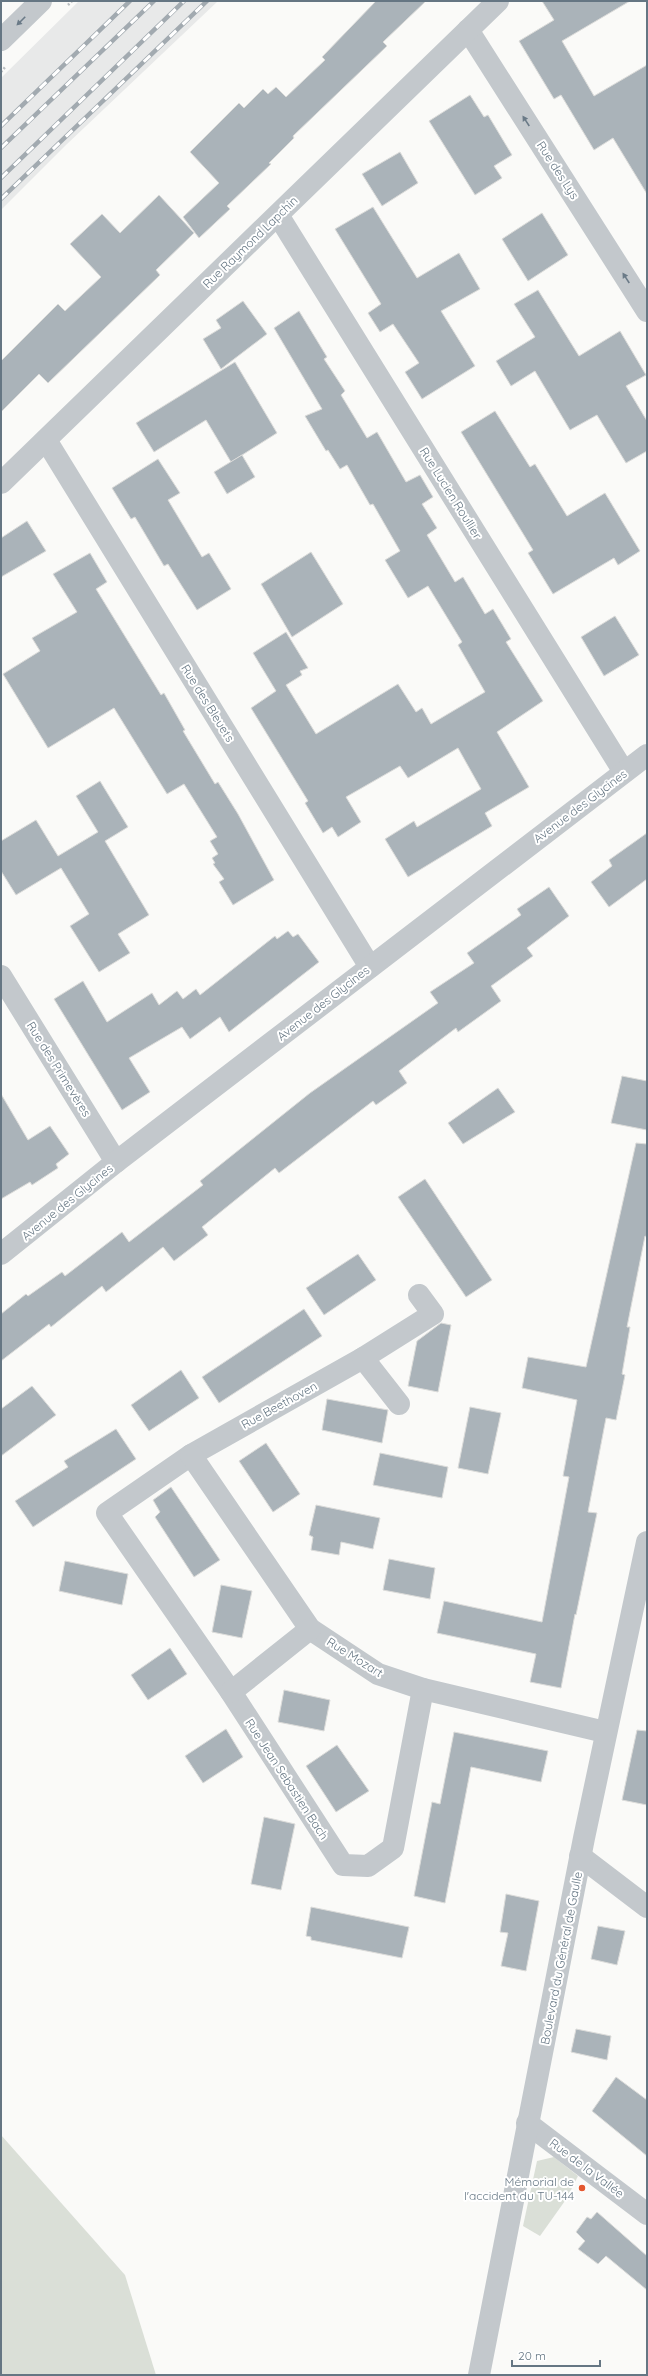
<svg xmlns="http://www.w3.org/2000/svg" width="648" height="2376" font-family="Quicksand,sans-serif">
<rect width="100%" height="100%" fill="#fafaf8"/>
<!-- built -->
<path fill="#e8e9e9" d="M 79,1 L 218,1 L 67,144 L 1,210 L 1,78 Z"/>
<!-- green -->
<g fill="#dadfd7">
<path d="M 1,2135 L 125,2275 L 156,2375 L 1,2375 Z"/>
<path d="M 554,2157 L 578,2176 L 567,2198 L 540,2236 L 523,2226 L 537,2161 Z"/>
</g>
<!-- building -->
<g fill="#aab3b9" stroke="#dcdcda">
<path d="M 376,1 L 426,1 L 383,42 L 387,46 L 293,136 L 294,138 L 269,163 L 271,164 L 227,206 L 230,209 L 199,238 L 183,217 L 219,183 L 190,152 L 239,103 L 244,108 L 263,89 L 268,94 L 276,87 L 286,97 L 325,60 L 322,57 Z"/>
<path d="M 542,1 L 630,1 L 562,41 L 594,96 L 647,65 L 647,194 L 613,138 L 594,150 L 561,95 L 554,99 L 519,41 L 554,20 Z"/>
<path d="M 470,95 L 484,117 L 488,115 L 512,155 L 494,166 L 502,178 L 475,195 L 429,121 Z"/>
<path d="M 400,152 L 418,183 L 382,206 L 362,174 Z"/>
<path d="M 159,195 L 194,233 L 156,270 L 160,275 L 48,383 L 39,374 L 1,412 L 1,361 L 58,304 L 65,311 L 101,277 L 70,244 L 102,214 L 120,233 Z"/>
<path d="M 373,207 L 417,278 L 459,253 L 480,289 L 441,311 L 475,366 L 422,399 L 405,372 L 419,363 L 393,324 L 380,332 L 368,313 L 381,304 L 335,229 Z"/>
<path d="M 542,213 L 568,255 L 528,281 L 502,239 Z"/>
<path d="M 538,290 L 579,356 L 620,331 L 646,375 L 626,386 L 647,421 L 647,451 L 626,463 L 597,415 L 570,430 L 535,371 L 511,386 L 496,361 L 535,337 L 514,304 Z"/>
<path d="M 243,301 L 267,334 L 221,369 L 203,339 L 221,328 L 216,320 Z"/>
<path d="M 299,311 L 327,357 L 324,359 L 345,391 L 341,395 L 367,438 L 377,432 L 406,482 L 420,475 L 433,497 L 422,504 L 437,528 L 427,535 L 455,582 L 463,577 L 485,614 L 493,609 L 511,639 L 506,642 L 543,701 L 497,732 L 529,787 L 485,813 L 492,826 L 408,877 L 385,839 L 414,821 L 417,827 L 481,789 L 458,748 L 408,778 L 400,766 L 346,797 L 361,822 L 338,837 L 332,827 L 323,833 L 305,803 L 308,801 L 251,708 L 276,691 L 253,653 L 286,632 L 308,668 L 300,671 L 302,675 L 286,685 L 316,734 L 398,684 L 416,712 L 422,708 L 431,724 L 485,692 L 458,645 L 462,642 L 428,586 L 408,598 L 385,560 L 400,551 L 373,504 L 370,505 L 347,465 L 340,469 L 328,450 L 326,451 L 305,416 L 322,409 L 274,328 Z"/>
<path d="M 235,362 L 277,433 L 231,462 L 206,420 L 154,452 L 136,423 Z"/>
<path d="M 495,411 L 530,467 L 535,464 L 567,516 L 605,493 L 640,551 L 618,565 L 614,558 L 553,594 L 528,553 L 533,550 L 461,432 Z"/>
<path d="M 242,455 L 255,477 L 227,494 L 214,472 Z"/>
<path d="M 158,459 L 180,493 L 168,500 L 202,557 L 209,553 L 231,589 L 197,610 L 168,564 L 164,566 L 135,517 L 131,519 L 112,488 Z"/>
<path d="M 27,521 L 46,551 L 1,577 L 1,538 Z"/>
<path d="M 311,552 L 343,604 L 292,637 L 261,584 Z"/>
<path d="M 90,553 L 107,582 L 96,589 L 161,695 L 164,693 L 185,730 L 183,731 L 215,784 L 218,782 L 238,814 L 274,880 L 233,905 L 219,882 L 224,879 L 213,864 L 215,863 L 212,858 L 218,854 L 210,841 L 217,837 L 184,784 L 167,794 L 114,708 L 48,748 L 3,674 L 40,651 L 32,638 L 77,612 L 53,574 Z"/>
<path d="M 615,616 L 639,655 L 604,676 L 581,637 Z"/>
<path d="M 100,781 L 128,827 L 105,841 L 149,915 L 118,934 L 130,953 L 99,972 L 70,926 L 89,914 L 61,868 L 16,895 L 1,871 L 1,841 L 36,820 L 58,856 L 98,832 L 76,796 Z"/>
<path d="M 647,833 L 647,879 L 609,907 L 591,882 L 612,866 L 609,860 Z"/>
<path d="M 549,887 L 569,916 L 527,948 L 533,956 L 491,986 L 501,1001 L 458,1032 L 456,1028 L 399,1071 L 407,1083 L 376,1105 L 373,1101 L 279,1173 L 275,1168 L 202,1227 L 208,1235 L 174,1261 L 163,1247 L 106,1292 L 102,1286 L 51,1327 L 49,1324 L 1,1361 L 1,1314 L 26,1294 L 28,1296 L 62,1272 L 65,1276 L 122,1232 L 129,1242 L 203,1185 L 200,1181 L 310,1093 L 438,1003 L 430,992 L 474,963 L 467,953 L 521,915 L 517,909 Z"/>
<path d="M 288,931 L 293,937 L 298,934 L 319,962 L 229,1032 L 220,1017 L 190,1039 L 182,1027 L 129,1058 L 150,1092 L 122,1110 L 54,999 L 83,981 L 107,1022 L 152,993 L 159,1005 L 177,991 L 183,999 L 196,989 L 200,995 L 275,936 L 277,939 Z"/>
<path d="M 622,1076 L 647,1081 L 647,1130 L 611,1123 Z"/>
<path d="M 498,1088 L 515,1112 L 463,1144 L 448,1123 Z"/>
<path d="M 1,1094 L 28,1140 L 50,1126 L 69,1154 L 56,1164 L 58,1168 L 32,1185 L 30,1182 L 1,1199 Z"/>
<path d="M 636,1143 L 647,1144 L 647,1237 L 645,1236 L 627,1327 L 630,1327 L 622,1374 L 625,1375 L 616,1420 L 606,1418 L 588,1512 L 597,1513 L 576,1615 L 575,1614 L 561,1688 L 530,1682 L 536,1654 L 437,1633 L 444,1601 L 542,1622 L 569,1477 L 563,1476 L 577,1400 L 522,1388 L 528,1357 L 586,1367 Z"/>
<path d="M 425,1179 L 492,1280 L 466,1297 L 398,1197 Z"/>
<path d="M 358,1254 L 376,1280 L 324,1315 L 306,1288 Z"/>
<path d="M 304,1309 L 322,1336 L 219,1403 L 202,1377 Z"/>
<path d="M 441,1323 L 451,1325 L 438,1392 L 408,1386 L 417,1341 Z"/>
<path d="M 181,1370 L 199,1398 L 149,1431 L 131,1405 Z"/>
<path d="M 32,1386 L 56,1415 L 1,1456 L 1,1409 Z"/>
<path d="M 327,1399 L 388,1410 L 382,1443 L 322,1430 Z"/>
<path d="M 470,1407 L 501,1413 L 488,1474 L 458,1468 Z"/>
<path d="M 116,1429 L 136,1459 L 33,1527 L 15,1501 L 68,1467 L 64,1461 Z"/>
<path d="M 266,1443 L 300,1494 L 273,1512 L 239,1461 Z"/>
<path d="M 380,1453 L 448,1467 L 442,1498 L 373,1485 Z"/>
<path d="M 171,1487 L 220,1560 L 194,1577 L 155,1517 L 160,1512 L 153,1500 Z"/>
<path d="M 316,1505 L 380,1518 L 373,1549 L 341,1542 L 339,1555 L 311,1550 L 313,1537 L 309,1535 Z"/>
<path d="M 389,1559 L 435,1568 L 430,1599 L 383,1590 Z"/>
<path d="M 65,1561 L 128,1574 L 122,1605 L 59,1591 Z"/>
<path d="M 221,1585 L 252,1591 L 242,1638 L 212,1632 Z"/>
<path d="M 170,1648 L 187,1674 L 148,1700 L 131,1675 Z"/>
<path d="M 284,1690 L 330,1700 L 324,1731 L 278,1722 Z"/>
<path d="M 226,1729 L 243,1757 L 203,1783 L 185,1756 Z"/>
<path d="M 637,1730 L 647,1731 L 647,1805 L 622,1800 Z"/>
<path d="M 454,1732 L 548,1751 L 541,1782 L 471,1767 L 445,1903 L 414,1896 L 432,1802 L 440,1804 Z"/>
<path d="M 337,1745 L 369,1791 L 336,1812 L 306,1766 Z"/>
<path d="M 264,1817 L 295,1824 L 281,1890 L 251,1884 Z"/>
<path d="M 506,1894 L 539,1901 L 526,1971 L 501,1966 L 508,1933 L 500,1932 Z"/>
<path d="M 311,1907 L 409,1927 L 402,1958 L 311,1940 L 311,1937 L 306,1936 Z"/>
<path d="M 598,1926 L 625,1931 L 617,1965 L 591,1959 Z"/>
<path d="M 576,2029 L 611,2036 L 607,2060 L 571,2052 Z"/>
<path d="M 616,2077 L 647,2100 L 647,2156 L 592,2111 Z"/>
<path d="M 597,2212 L 647,2256 L 647,2290 L 606,2256 L 598,2264 L 578,2249 L 585,2241 L 576,2232 L 587,2217 L 591,2219 Z"/>
</g>
<g fill="none" stroke-linecap="round" stroke-linejoin="round">
<!-- path -->
<g stroke="#bbbfc2" stroke-width="2.5" stroke-dasharray="2 2" stroke-linecap="butt">
<path d="M 68,5 L 72,1"/>
<path d="M 1,72 L 6,66"/>
</g>
<!-- minor -->
<g stroke="#c3c8cc" stroke-width="22">
<path d="M 468,30 L 647,311"/>
<path d="M 1,40 L 41,1"/>
<path d="M 278,215 L 624,772"/>
<path d="M 46,440 L 370,967"/>
<path d="M 1,483 L 498,1"/>
<path d="M 1,976 L 116,1162"/>
<path d="M 1,1254 L 116,1162 L 647,755"/>
<path d="M 419,1295 L 433,1314 L 363,1358 L 191,1455 L 107,1513 L 231,1692 L 343,1865 L 368,1866 L 393,1848 L 423,1689"/>
<path d="M 363,1358 L 399,1404"/>
<path d="M 191,1455 L 310,1629 L 378,1674 L 423,1689 L 605,1732"/>
<path d="M 231,1692 L 310,1629"/>
<path d="M 580,1856 L 647,1907"/>
<path d="M 527,2123 L 647,2214"/>
<path d="M 479,2375 L 584,1838 L 647,1542"/>
</g>
<defs>
<g id="rail">
<path d="M 1,126 L 130,1"/>
<path d="M 1,148 L 154,1"/>
<path d="M 1,178 L 184,1"/>
<path d="M 1,199 L 207,1"/>
</g>
</defs>
<!-- rail casing -->
<use href="#rail" stroke="#a2aab0" stroke-width="4.5"/>
<!-- rail -->
<use href="#rail" stroke="#fff" stroke-width="3" stroke-dasharray="9" stroke-linecap="butt"/>
</g>
<!-- one-way arrows -->
<defs><path id="oneway-solid" d="M-6-.8H1V-3.2L6.5 0L1 3.2V.8H-6Z"/></defs>
<g fill="#6a7a87">
<use href="#oneway-solid" transform="translate(21 21) rotate(135)"/>
<use href="#oneway-solid" transform="translate(526 121) rotate(-123)"/>
<use href="#oneway-solid" transform="translate(626 278) rotate(-123)"/>
</g>
<!-- markers -->
<circle fill="#e4572e" stroke="#fff" stroke-width="1.5" cx="582" cy="2188" r="4"/>
<g text-anchor="middle" dominant-baseline="central" stroke-width="4" stroke-linejoin="round" paint-order="stroke">
<!-- street labels -->
<g font-size="12" fill="#657683" stroke="#fff">
<text transform="translate(558 170) rotate(57)">Rue des Lys</text>
<text transform="translate(250 242) rotate(-44)">Rue Raymond Lapchin</text>
<text transform="translate(451 493) rotate(58)">Rue Lucien Roullier</text>
<text transform="translate(208 703) rotate(58)">Rue des Bleuets</text>
<text transform="translate(580 806) rotate(-37)">Avenue des Glycines</text>
<text transform="translate(323 1003) rotate(-38)">Avenue des Glycines</text>
<text transform="translate(59 1069) rotate(58)">Rue des Primevères</text>
<text transform="translate(67 1202) rotate(-39)">Avenue des Glycines</text>
<text transform="translate(279 1405) rotate(-29)">Rue Beethoven</text>
<text transform="translate(355 1657) rotate(32)">Rue Mozart</text>
<text transform="translate(287 1779) rotate(57)">Rue Jean Sebastien Bach</text>
<text transform="translate(561 1958) rotate(-79)">Boulevard du Général de Gaulle</text>
<text transform="translate(587 2168) rotate(37)">Rue de la Vallée</text>
</g>
<!-- poi labels -->
<g font-size="12" fill="#657683" stroke="#fff" text-anchor="end">
<text x="574" y="2181">Mémorial de<tspan x="574" dy="14">l'accident du TU-144</tspan></text>
</g>
</g>
<!-- border -->
<rect width="648" height="2376" fill="none" stroke="#657683" stroke-width="4"/>
<!-- scale -->
<path d="M512 2360v6h88v-6" fill="none" stroke="#657683" stroke-width="2"/>
<text x="518" y="2360" font-size="12" fill="#657683" stroke="#ffffff" stroke-width="3" paint-order="stroke">20 m</text>
</svg>
